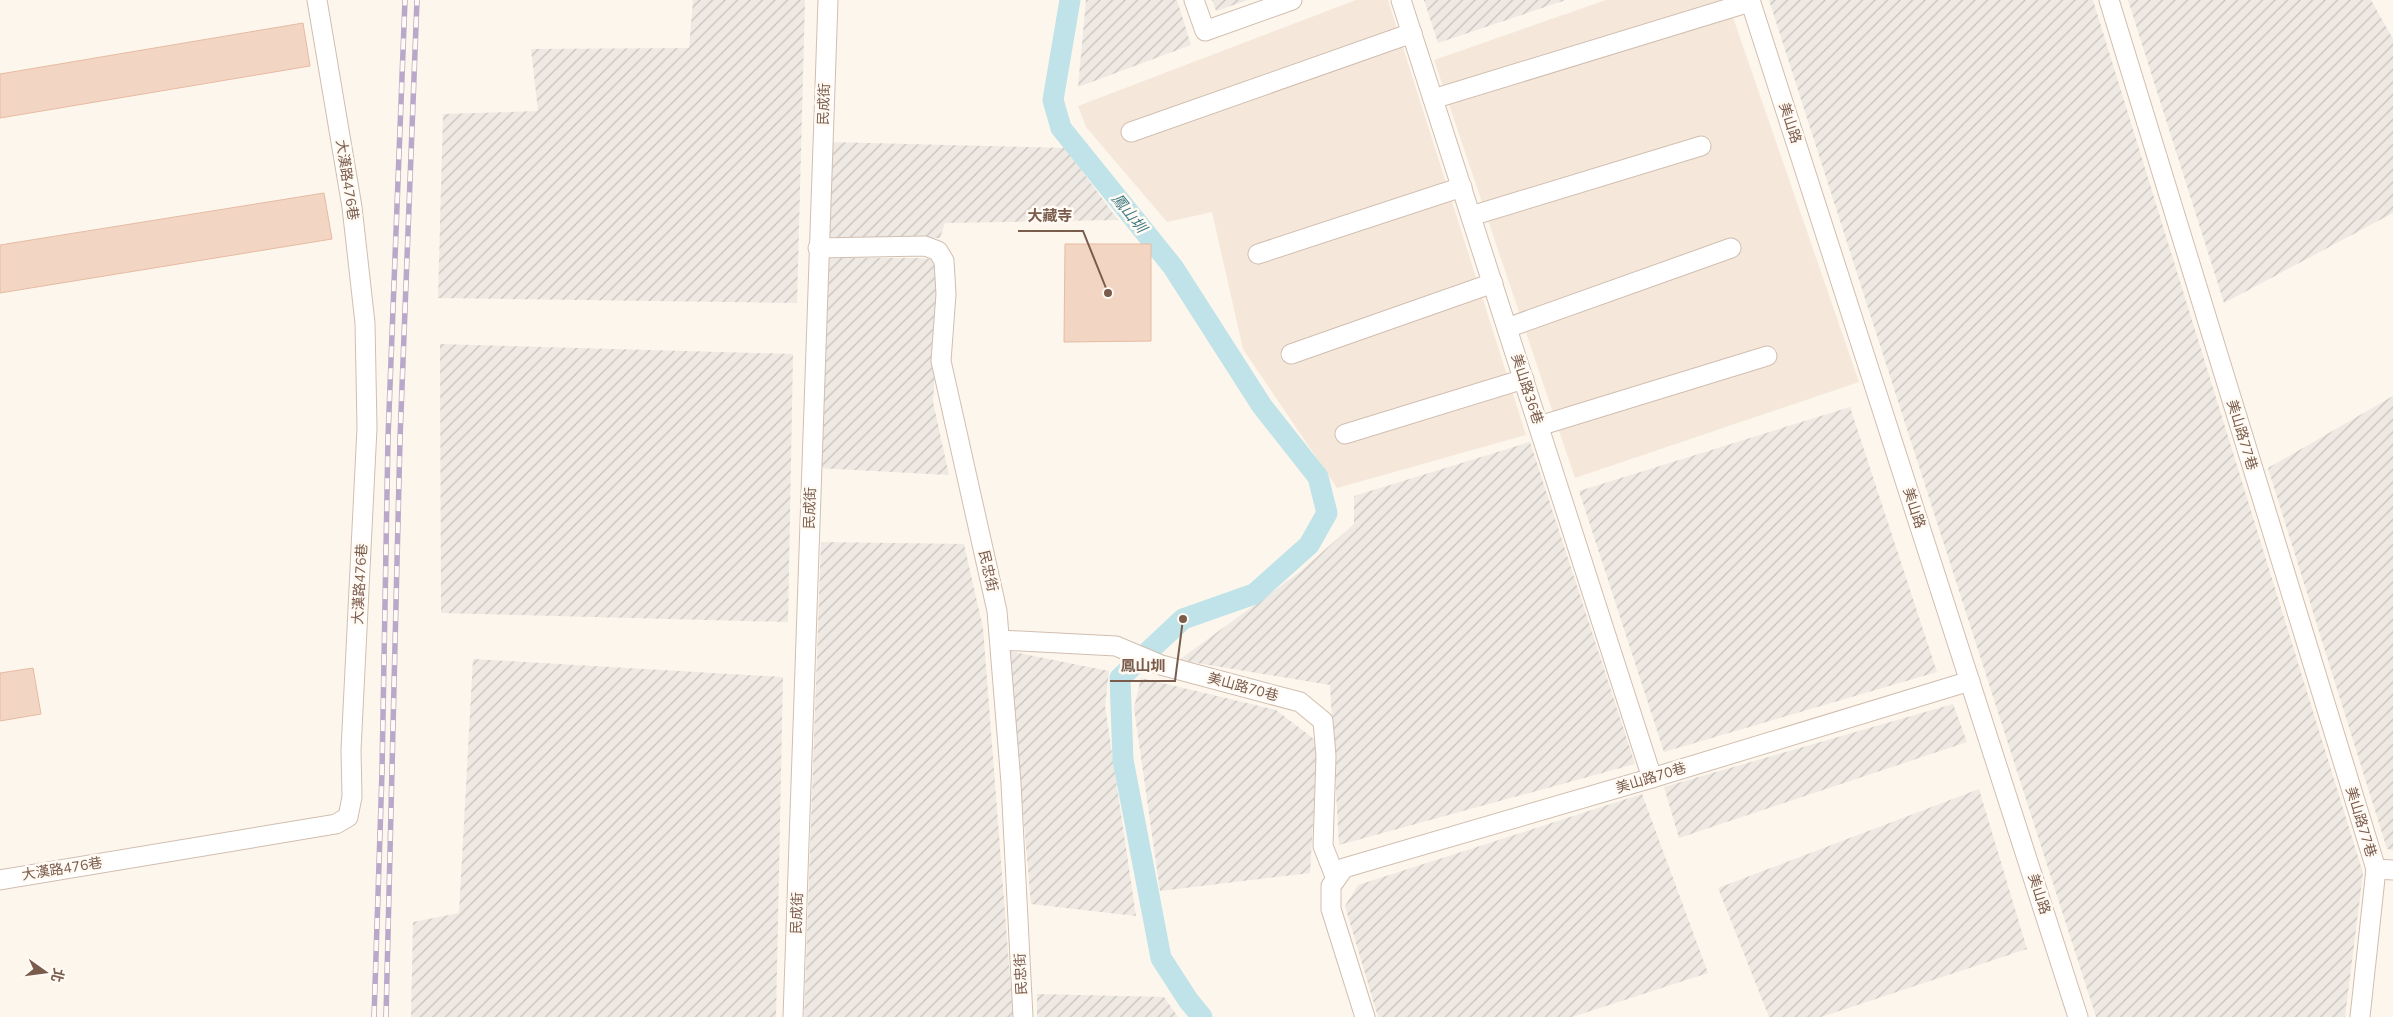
<svg xmlns="http://www.w3.org/2000/svg" width="2393" height="1017" font-family="'Nunito Sans','Noto Sans TC',sans-serif">
<defs>
<pattern id="industrial-furrows" width="10" height="10" patternUnits="userSpaceOnUse" patternTransform="scale(1.25)"><rect width="10" height="10" fill="#efe9e4"/><path d="M-1 1l2-2M0 10L10 0M9 11l2-2" fill="none" stroke="#c7c0bb"/></pattern>
</defs>
<rect width="100%" height="100%" fill="#fdf6ec"/>
<!-- residential -->
<g fill="#f5e8da">
<path d="M 1356,0 L 1388,0 L 1526,435 L 1337,488 L 1243,349 L 1212,212 L 1167,222 L 1086,127 L 1078,106 Z"/>
<path d="M 1606,0 L 1727,0 L 1859,382 L 1575,478 L 1434,60 Z"/>
</g>
<!-- industrial -->
<g fill="url(#industrial-furrows)">
<path d="M 693,0 L 805,0 L 797,303 L 438,298 L 443,114 L 538,111 L 531,49 L 689,48 Z"/>
<path d="M 1086,0 L 1177,0 L 1191,45 L 1078,87 Z"/>
<path d="M 1212,0 L 1248,0 L 1216,11 Z"/>
<path d="M 1424,0 L 1566,0 L 1438,43 Z"/>
<path d="M 1769,0 L 2093,0 L 2363,873 L 2345,1017 L 2096,1017 Z"/>
<path d="M 2128,0 L 2371,0 L 2393,39 L 2393,213 L 2224,303 Z"/>
<path d="M 828,142 L 1065,148 L 1118,220 L 945,223 L 940,238 L 824,240 Z"/>
<path d="M 825,258 L 918,258 L 937,260 L 941,273 L 933,402 L 949,475 L 817,468 Z"/>
<path d="M 440,344 L 793,354 L 788,622 L 441,613 Z"/>
<path d="M 2393,396 L 2393,850 L 2387,849 L 2268,468 Z"/>
<path d="M 1850,407 L 1937,672 L 1664,752 L 1579,491 Z"/>
<path d="M 1530,442 L 1635,764 L 1339,845 L 1330,685 L 1179,660 L 1301,571 L 1354,524 L 1354,496 Z"/>
<path d="M 821,542 L 964,544 L 983,628 L 1013,1017 L 804,1017 Z"/>
<path d="M 1009,651 L 1109,671 L 1105,706 L 1136,916 L 1031,904 Z"/>
<path d="M 473,659 L 783,677 L 776,1017 L 411,1017 L 413,922 L 459,913 Z"/>
<path d="M 1141,678 L 1276,710 L 1318,742 L 1310,873 L 1160,891 L 1134,708 Z"/>
<path d="M 1953,704 L 1967,742 L 1679,838 L 1664,787 Z"/>
<path d="M 1979,789 L 2027,949 L 1821,1017 L 1769,1017 L 1718,888 Z"/>
<path d="M 1642,794 L 1708,973 L 1572,1017 L 1378,1017 L 1345,906 L 1358,885 Z"/>
<path d="M 1037,994 L 1164,997 L 1178,1017 L 1037,1017 Z"/>
</g>
<g fill="none" stroke-linecap="round" stroke-linejoin="round">
<!-- canal -->
<path stroke="#bfe3e8" stroke-width="21" d="M 1070,0 L 1053,100 L 1061,128 L 1173,267 L 1262,406 L 1318,477 L 1327,513 L 1309,545 L 1254,594 L 1183,619 L 1120,678 L 1123,760 L 1161,958 L 1188,1000 L 1202,1017"/>
</g>
<!-- building -->
<g fill="#f3d5c3" stroke="#e6bba3">
<path d="M 303,23 L 310,66 L 0,118 L 0,74 Z"/>
<path d="M 324,193 L 332,239 L 0,293 L 0,245 Z"/>
<path d="M 1065,244 L 1151,244 L 1151,341 L 1064,342 Z"/>
<path d="M 33,668 L 41,714 L 0,721 L 0,673 Z"/>
</g>
<g fill="none" stroke-linecap="round" stroke-linejoin="round">
<defs>
<g id="minor">
<path d="M 1194,0 L 1205,31 L 1292,0"/>
<path d="M 1401,0 L 1652,778"/>
<path d="M 1750,0 L 2078,1017"/>
<path d="M 2109,0 L 2376,869 L 2393,870"/>
<path d="M 1433,99 L 1750,2"/>
<path d="M 1131,132 L 1412,33"/>
<path d="M 1471,216 L 1701,146"/>
<path d="M 818,248 L 925,246 L 938,251 L 944,261 L 946,294 L 941,361 L 997,611 L 1011,783 L 1023,1017"/>
<path d="M 1258,254 L 1462,187"/>
<path d="M 1507,328 L 1731,248"/>
<path d="M 1291,354 L 1493,283"/>
<path d="M 1539,426 L 1767,356"/>
<path d="M 1345,434 L 1524,379"/>
<path d="M 1000,640 L 1116,646 L 1161,665 L 1300,702 L 1323,721 L 1326,756 L 1323,846 L 1336,879"/>
<path d="M 0,880 L 336,824 L 348,817 L 352,797 L 351,750 L 367,428 L 365,323 L 352,207 L 317,0"/>
<path d="M 793,1017 L 828,0"/>
<path d="M 1365,1017 L 1331,909 L 1331,886 L 1344,868 L 1652,778 L 1970,681"/>
<path d="M 2360,1017 L 2376,869"/>
</g>
</defs>
<!-- minor casing -->
<use href="#minor" stroke="#d1beb0" stroke-width="21"/>
<!-- minor -->
<use href="#minor" stroke="#fff" stroke-width="19"/>
<defs>
<g id="rail">
<path d="M 374,1017 L 382,772 L 388,438 L 405,0"/>
<path d="M 386,1017 L 400,439 L 417,0"/>
</g>
</defs>
<!-- rail casing -->
<use href="#rail" stroke="#b9a8c9" stroke-width="5.5"/>
<!-- rail -->
<use href="#rail" stroke="#fffaf3" stroke-width="4" stroke-dasharray="11" stroke-linecap="butt"/>
</g>
<g text-anchor="middle" dominant-baseline="central" stroke-width="5" stroke-linejoin="round" paint-order="stroke">
<!-- street labels -->
<g font-size="14" fill="#7a5c4d" stroke="#fffaf3">
<text transform="translate(824 104) rotate(-88)">民成街</text>
<text transform="translate(1790 123) rotate(72)">美山路</text>
<text transform="translate(347 180) rotate(81)">大漢路476巷</text>
<text transform="translate(1527 389) rotate(72)">美山路36巷</text>
<text transform="translate(2242 435) rotate(73)">美山路77巷</text>
<text transform="translate(810 508) rotate(-88)">民成街</text>
<text transform="translate(1914 508) rotate(72)">美山路</text>
<text transform="translate(988 571) rotate(77)">民忠街</text>
<text transform="translate(360 584) rotate(-87)">大漢路476巷</text>
<text transform="translate(1243 687) rotate(15)">美山路70巷</text>
<text transform="translate(1651 778) rotate(-17)">美山路70巷</text>
<text transform="translate(2361 822) rotate(73)">美山路77巷</text>
<text transform="translate(62 869) rotate(-9)">大漢路476巷</text>
<text transform="translate(2039 894) rotate(72)">美山路</text>
<text transform="translate(797 913) rotate(-88)">民成街</text>
<text transform="translate(1021 974) rotate(-93)">民忠街</text>
</g>
<!-- water labels -->
<g font-size="15" font-style="italic" fill="#437c86" stroke="#fffaf3">
<text transform="translate(1129 213) rotate(51)">鳳山圳</text>
</g>
</g>
<!-- callouts -->
<path fill="none" stroke="#7a5c4d" stroke-width="2" d="M1108 293L1083 231H1018M1183 619L1175 681H1110"/>
<g fill="#7a5c4d" stroke="#fffaf3" stroke-width="2">
<circle cx="1108" cy="293" r="5"/>
<circle cx="1183" cy="619" r="5"/>
</g>
<g font-size="15" text-anchor="middle" font-weight="bold" fill="#7a5c4d" stroke="#fffaf3" stroke-width="5" stroke-linejoin="round" paint-order="stroke">
<text x="1050" y="221">大藏寺</text>
<text x="1143" y="671">鳳山圳</text>
</g>
<!-- north arrow -->
<g transform="translate(45 972) rotate(104)" stroke="#fffaf3" stroke-width="4" paint-order="stroke">
<path d="M0-4L9 19L0 12L-9 19Z" fill="#7a5c4d"/>
<text y="-8" font-size="14" font-weight="bold" text-anchor="middle" fill="#7a5c4d">北</text>
</g>
</svg>
